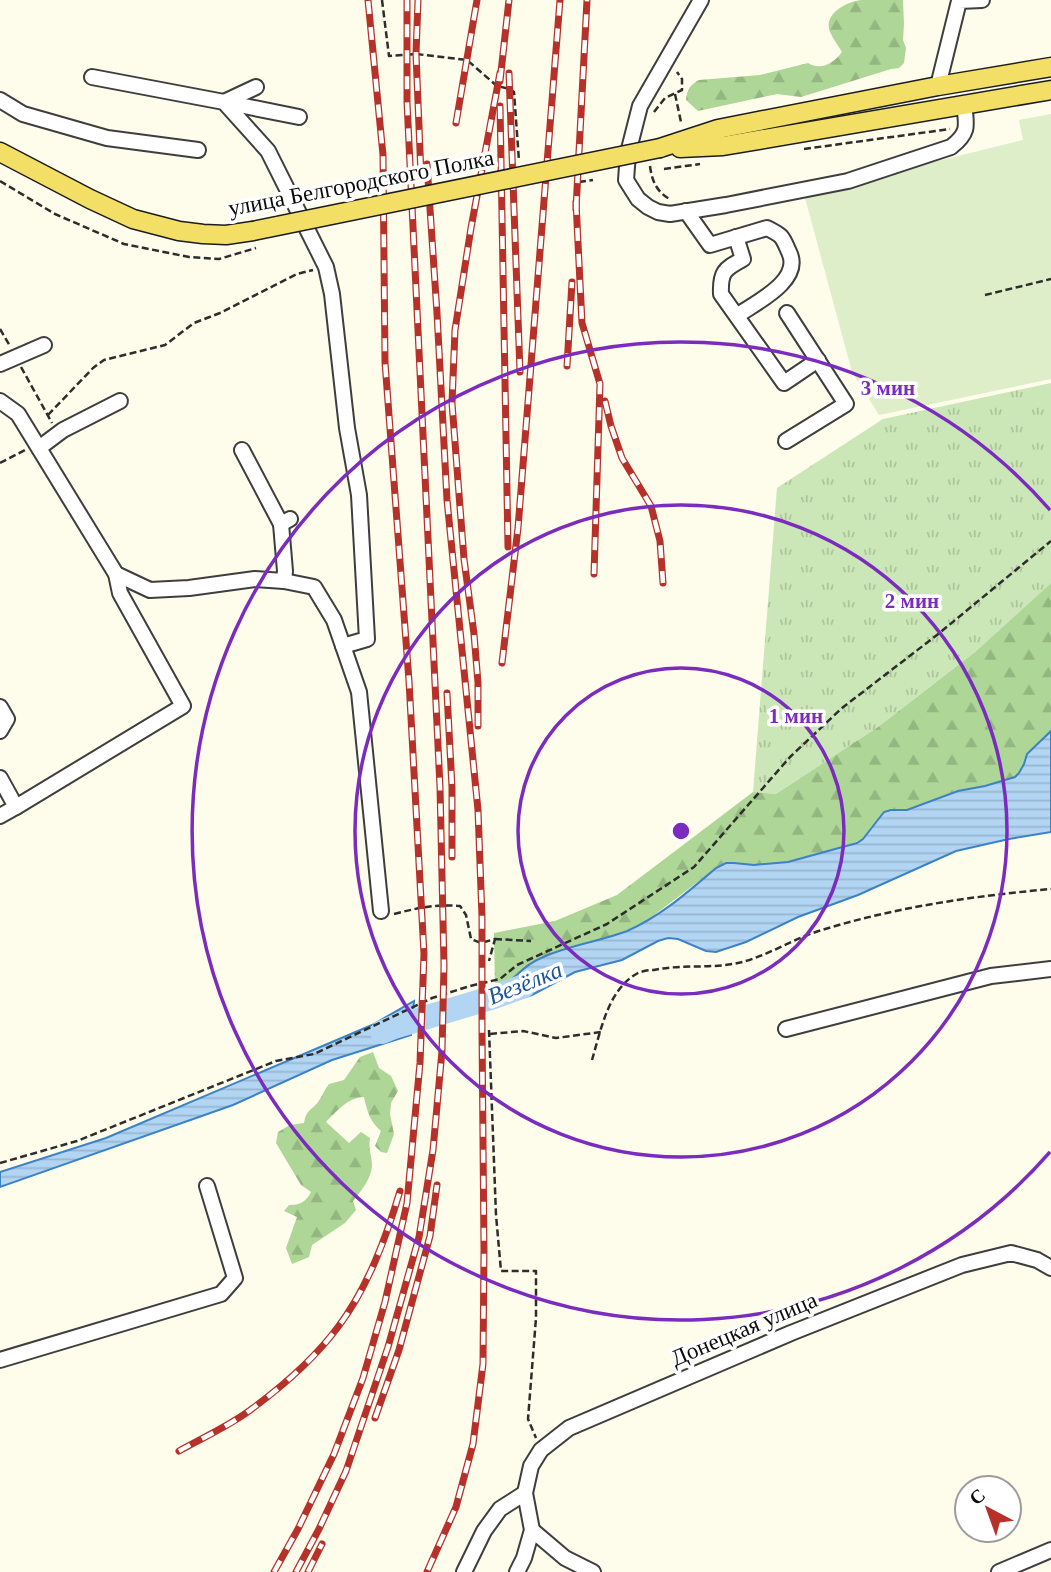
<svg xmlns="http://www.w3.org/2000/svg" width="1051" height="1572" font-family="Georgia,serif">
<defs>
<pattern id="grass-tufts" width="24" height="20" patternUnits="userSpaceOnUse" patternTransform="scale(1.75)"><rect width="24" height="20" fill="#cbe6b7"/><path d="M3 7l-1-3M5 7V3M7 7l1-3M15 17l-1-3M17 17v-4M19 17l1-3" fill="none" stroke="#adc49c"/></pattern>
<pattern id="forest-firs" width="22" height="20" patternUnits="userSpaceOnUse" patternTransform="scale(1.75)"><rect width="22" height="20" fill="#add697"/><path d="M5 1l3.5 6h-7zM16 11l3.5 6h-7z" fill="#94b681"/></pattern>
<pattern id="water-rules" width="6" height="5" patternUnits="userSpaceOnUse" patternTransform="scale(1.75)"><rect width="6" height="5" fill="#b2d5f3"/><path d="M0 2.5h6" fill="none" stroke="#98b6cf"/></pattern>
</defs>
<rect width="100%" height="100%" fill="#fefceb"/>
<!-- grass -->
<path fill="url(#grass-tufts)" d="M 1051,383 L 1051,583 L 975,652 L 878,727 L 776,794 L 753,792 L 777,488 L 883,419 Z"/>
<!-- forest -->
<g fill="url(#forest-firs)">
<path d="M 861,0 L 903,0 L 904,24 L 903,40 L 906,48 L 904,63 L 899,68 L 891,69 L 801,97 L 777,94 L 698,111 L 686,100 C 687,89 690,85 699,80 L 760,75 L 808,63 C 821,71 834,63 842,52 C 838,45 833,39 830,32 C 823,14 846,2 861,0 Z"/>
<path d="M 1051,583 L 1051,731 L 1027,754 L 1024,764 L 1019,773 L 1015,777 L 985,786 L 958,791 L 907,810 L 891,810 L 879,818 L 873,828 L 863,839 L 839,849 L 822,852 L 788,862 L 754,865 L 734,863 L 716,868 L 645,922 L 613,936 L 576,945 L 541,957 L 530,963 L 506,985 L 495,989 L 494,933 L 555,921 L 617,895 L 753,792 L 776,794 L 878,727 L 975,652 Z"/>
<path d="M 373,1052 L 379,1068 L 391,1076 L 398,1091 L 391,1103 L 390,1114 L 394,1134 L 387,1153 L 381,1152 L 375,1146 L 381,1131 C 370,1122 367,1111 364,1097 C 348,1097 336,1112 326,1122 L 349,1143 L 361,1132 L 370,1138 C 368,1150 372,1155 372,1166 C 371,1179 361,1191 353,1201 L 356,1210 L 345,1223 L 312,1245 L 309,1257 L 292,1264 L 286,1248 L 297,1217 L 284,1211 L 289,1205 C 300,1205 306,1202 311,1192 L 301,1185 L 276,1143 L 278,1132 L 290,1125 L 304,1123 C 307,1107 313,1111 320,1099 C 323,1094 325,1089 329,1084 L 344,1080 L 360,1057 Z"/>
</g>
<!-- pitch -->
<path fill="#ddeec8" d="M 1051,114 L 1051,379 L 879,415 L 852,372 L 804,194 L 1023,140 L 1019,120 Z"/>
<!-- water -->
<g fill="url(#water-rules)" stroke="#3c82c7" stroke-width="2">
<path d="M 1051,731 L 1051,832 L 1009,839 L 956,851 L 858,895 L 798,917 L 746,942 L 716,952 L 706,951 L 678,939 L 668,938 L 658,941 L 622,960 L 575,972 L 532,995 L 496,1006 L 494,997 L 495,989 C 515,982 520,967 539,959 C 567,945 599,942 627,931 C 660,917 689,891 716,868 L 726,863 L 734,863 L 754,865 L 788,862 L 857,843 L 863,839 L 884,812 L 891,810 L 907,810 L 958,791 L 985,786 L 1015,777 L 1019,773 L 1024,764 L 1027,754 Z"/>
<path d="M 414,1001 L 411,1035 L 332,1060 L 233,1105 L 0,1187 L 0,1172 L 106,1138 L 372,1025 Z"/>
</g>
<g fill="none" stroke-linecap="round" stroke-linejoin="round">
<!-- river -->
<path stroke="#b2d5f3" stroke-width="24" d="M 382,1032 L 394,1027 L 494,997 L 524,986"/>
<defs>
<g id="minor">
<path d="M 701,0 L 640,106 L 628,153 L 626,180 L 638,199 L 648,207 L 658,212 L 670,214 L 726,205 L 848,181 L 951,147 C 969,133 967,126 964,105"/>
<path d="M 92,77 L 224,102 L 268,151 L 326,267 L 332,294 L 347,428 L 359,495 L 367,639 L 343,646"/>
<path d="M 938,86 L 959,1 L 982,0"/>
<path d="M 256,87 L 224,102 L 299,117"/>
<path d="M 0,100 L 23,114 L 107,138 L 198,150"/>
<path d="M 686,211 L 710,245 L 767,228 C 783,236 782,236 789,252 C 803,280 757,302 738,315"/>
<path d="M 736,237 L 743,259 C 725,269 720,271 721,294 L 784,383 L 818,360"/>
<path d="M 0,364 L 44,345"/>
<path d="M 0,401 L 18,414 L 116,574 L 120,593 L 183,706 L 16,807 L 0,778"/>
<path d="M 786,441 L 846,404 L 787,313"/>
<path d="M 39,448 L 63,430 L 120,401"/>
<path d="M 242,450 L 281,524 L 290,519"/>
<path d="M 281,524 L 285,571 L 284,581"/>
<path d="M 116,574 L 150,590 L 189,588 L 255,579 L 284,581 L 314,587 L 334,620 L 359,692 L 381,911"/>
<path d="M 0,707 L 7,719 L 0,731"/>
<path d="M 0,816 L 16,807"/>
<path d="M 786,1029 L 991,976 L 1051,969"/>
<path d="M 0,1360 L 221,1294 L 235,1278 L 207,1186"/>
<path d="M 532,1530 L 565,1558 L 593,1572"/>
<path d="M 464,1572 L 484,1531 L 500,1509 L 525,1493"/>
<path d="M 517,1572 L 524,1558 L 532,1530 L 525,1493 L 531,1466 L 541,1450 L 569,1428 L 791,1333 L 962,1265 L 1011,1253 L 1037,1260 L 1051,1268"/>
<path d="M 999,1572 L 1051,1550"/>
</g>
<g id="major">
<path d="M 660,148 L 718,129 L 938,86 L 1051,67"/>
<path d="M 680,148 L 723,146 L 1051,90"/>
<path d="M 0,152 L 90,199 L 133,219 L 179,231 L 203,234 L 226,235 L 253,231"/>
</g>
</defs>
<!-- minor casing -->
<use href="#minor" stroke="#3e3e3e" stroke-width="18"/>
<!-- major casing -->
<use href="#major" stroke="#1c1c1c" stroke-width="21"/>
<!-- path -->
<g stroke="#2d2d2d" stroke-width="2.5" stroke-dasharray="7 3.5" stroke-linecap="butt">
<path d="M 382,0 L 389,56 L 416,54 L 467,60 L 497,86 L 510,89 L 514,92 L 519,161"/>
<path d="M 675,94 L 681,122"/>
<path d="M 654,112 L 665,98 L 682,90 L 682,79 L 677,72"/>
<path d="M 804,149 L 950,129"/>
<path d="M 650,166 C 652,182 657,192 671,200"/>
<path d="M 664,169 L 700,164"/>
<path d="M 0,181 L 55,214 L 124,244 L 189,257 L 219,259 L 256,248"/>
<path d="M 579,182 L 593,180"/>
<path d="M 985,295 L 1051,279"/>
<path d="M 0,329 L 10,346"/>
<path d="M 21,367 L 52,423"/>
<path d="M 48,415 L 93,368 L 104,360 L 165,345 L 194,323 L 220,313 L 297,274 L 313,270"/>
<path d="M 0,463 L 25,450"/>
<path d="M 394,914 C 417,908 436,904 460,906 L 466,915 L 471,939 L 481,943 L 495,939 L 489,961"/>
<path d="M 495,939 L 531,941"/>
<path d="M 489,1030 L 496,1215 L 501,1271 L 536,1271 L 536,1318 L 528,1419 L 536,1438"/>
<path d="M 490,1034 L 523,1031 L 556,1038 L 601,1032"/>
<path d="M 592,1060 C 601,1030 608,989 638,973 C 643,971 649,970 654,970 C 682,964 710,969 738,963 C 766,957 794,938 822,930 C 896,907 974,896 1051,889"/>
<path d="M 0,1163 L 77,1141 L 276,1061 L 314,1054 L 432,998 L 470,986 L 500,979 L 517,965 L 607,924 L 694,867 L 790,757 L 842,708 L 937,635 L 1051,541"/>
</g>
<!-- minor -->
<use href="#minor" stroke="#fff" stroke-width="14"/>
<!-- major -->
<use href="#major" stroke="#f3de66" stroke-width="18"/>
<defs>
<g id="rail">
<path d="M 418,0 L 416,54 L 421,175"/>
<path d="M 509,73 L 520,372"/>
<path d="M 500,81 L 509,0"/>
<path d="M 500,106 L 508,547"/>
<path d="M 456,123 L 477,0"/>
<path d="M 427,164 L 437,313 L 447,500 L 478,810 L 482,917 L 482,1030 L 484,1250 L 483,1364 L 473,1444 L 456,1507 L 427,1572"/>
<path d="M 576,202 L 582,323 L 600,384 L 594,574"/>
<path d="M 576,209 L 587,0"/>
<path d="M 567,366 L 572,282"/>
<path d="M 605,401 L 611,426 L 622,458 L 651,506 L 660,541 L 663,583"/>
<path d="M 502,663 L 518,528 L 560,0"/>
<path d="M 447,693 L 452,787 L 452,857"/>
<path d="M 478,726 L 478,683 L 474,634 L 464,559 L 452,403 L 455,330 L 471,228 L 500,73"/>
<path d="M 375,1418 L 399,1350 L 430,1236 L 437,1185"/>
<path d="M 179,1451 C 202,1438 233,1424 253,1408 C 284,1385 315,1358 338,1327 C 368,1287 386,1238 400,1191"/>
<path d="M 274,1572 L 298,1529 L 334,1454 L 363,1378 L 385,1302 L 407,1203 L 420,1063 L 424,954 L 409,681 L 385,362 L 383,155 L 368,0"/>
<path d="M 296,1572 L 319,1529 L 346,1471 L 388,1347 L 419,1237 L 433,1150 L 442,1051 L 444,965 L 440,787 L 407,102 L 407,0"/>
<path d="M 308,1572 L 322,1544"/>
</g>
</defs>
<!-- rail casing -->
<use href="#rail" stroke="#b5312a" stroke-width="7"/>
<!-- rail -->
<use href="#rail" stroke="#fff" stroke-width="4.5" stroke-dasharray="13" stroke-linecap="butt"/>
<defs>
<path id="major-bridge" d="M 253,231 L 660,148"/>
</defs>
<!-- major-bridge casing -->
<use href="#major-bridge" stroke="#1c1c1c" stroke-width="21" stroke-linecap="butt"/>
<!-- major-bridge -->
<use href="#major-bridge" stroke="#f3de66" stroke-width="18"/>
</g>
<!-- distance rings -->
<g fill="none" stroke="#7b2cbf" stroke-width="3.5">
<circle cx="681" cy="831" r="163"/>
<circle cx="681" cy="831" r="326"/>
<path d="M1050 1152A489 489 0 1 1 1050 510"/>
</g>
<g text-anchor="middle" dominant-baseline="central" stroke-width="7" stroke-linejoin="round" paint-order="stroke">
<!-- street labels -->
<g font-size="23" fill="#0b0b0b" stroke="#fff">
<text transform="translate(361 183) rotate(-11)">улица Белгородского Полка</text>
<text transform="translate(744 1329) rotate(-23)">Донецкая улица</text>
</g>
<!-- water labels -->
<g font-size="24" font-style="italic" fill="#1b5597" stroke="#fff">
<text transform="translate(525 983) rotate(-22)">Везёлка</text>
</g>
</g>
<circle cx="681" cy="831" r="10" fill="#7b2cbf" stroke="#fff" stroke-width="3.5"/>
<g font-size="21" text-anchor="middle" font-weight="bold" fill="#7b2cbf" stroke="#fff" stroke-width="7" stroke-linejoin="round" paint-order="stroke">
<text x="888" y="395">3 мин</text>
<text x="912" y="608">2 мин</text>
<text x="796" y="723">1 мин</text>
</g>
<!-- north arrow -->
<g transform="translate(988 1509) rotate(319)"><circle r="33" fill="#ffffff" stroke="#9d9d9d" stroke-width="2"/>
<path d="M0-5L12 26L0 18L-12 26Z" fill="#b5312a"/>
<text y="-10" font-size="19" font-weight="bold" text-anchor="middle" fill="#0b0b0b">С</text>
</g>
</svg>
